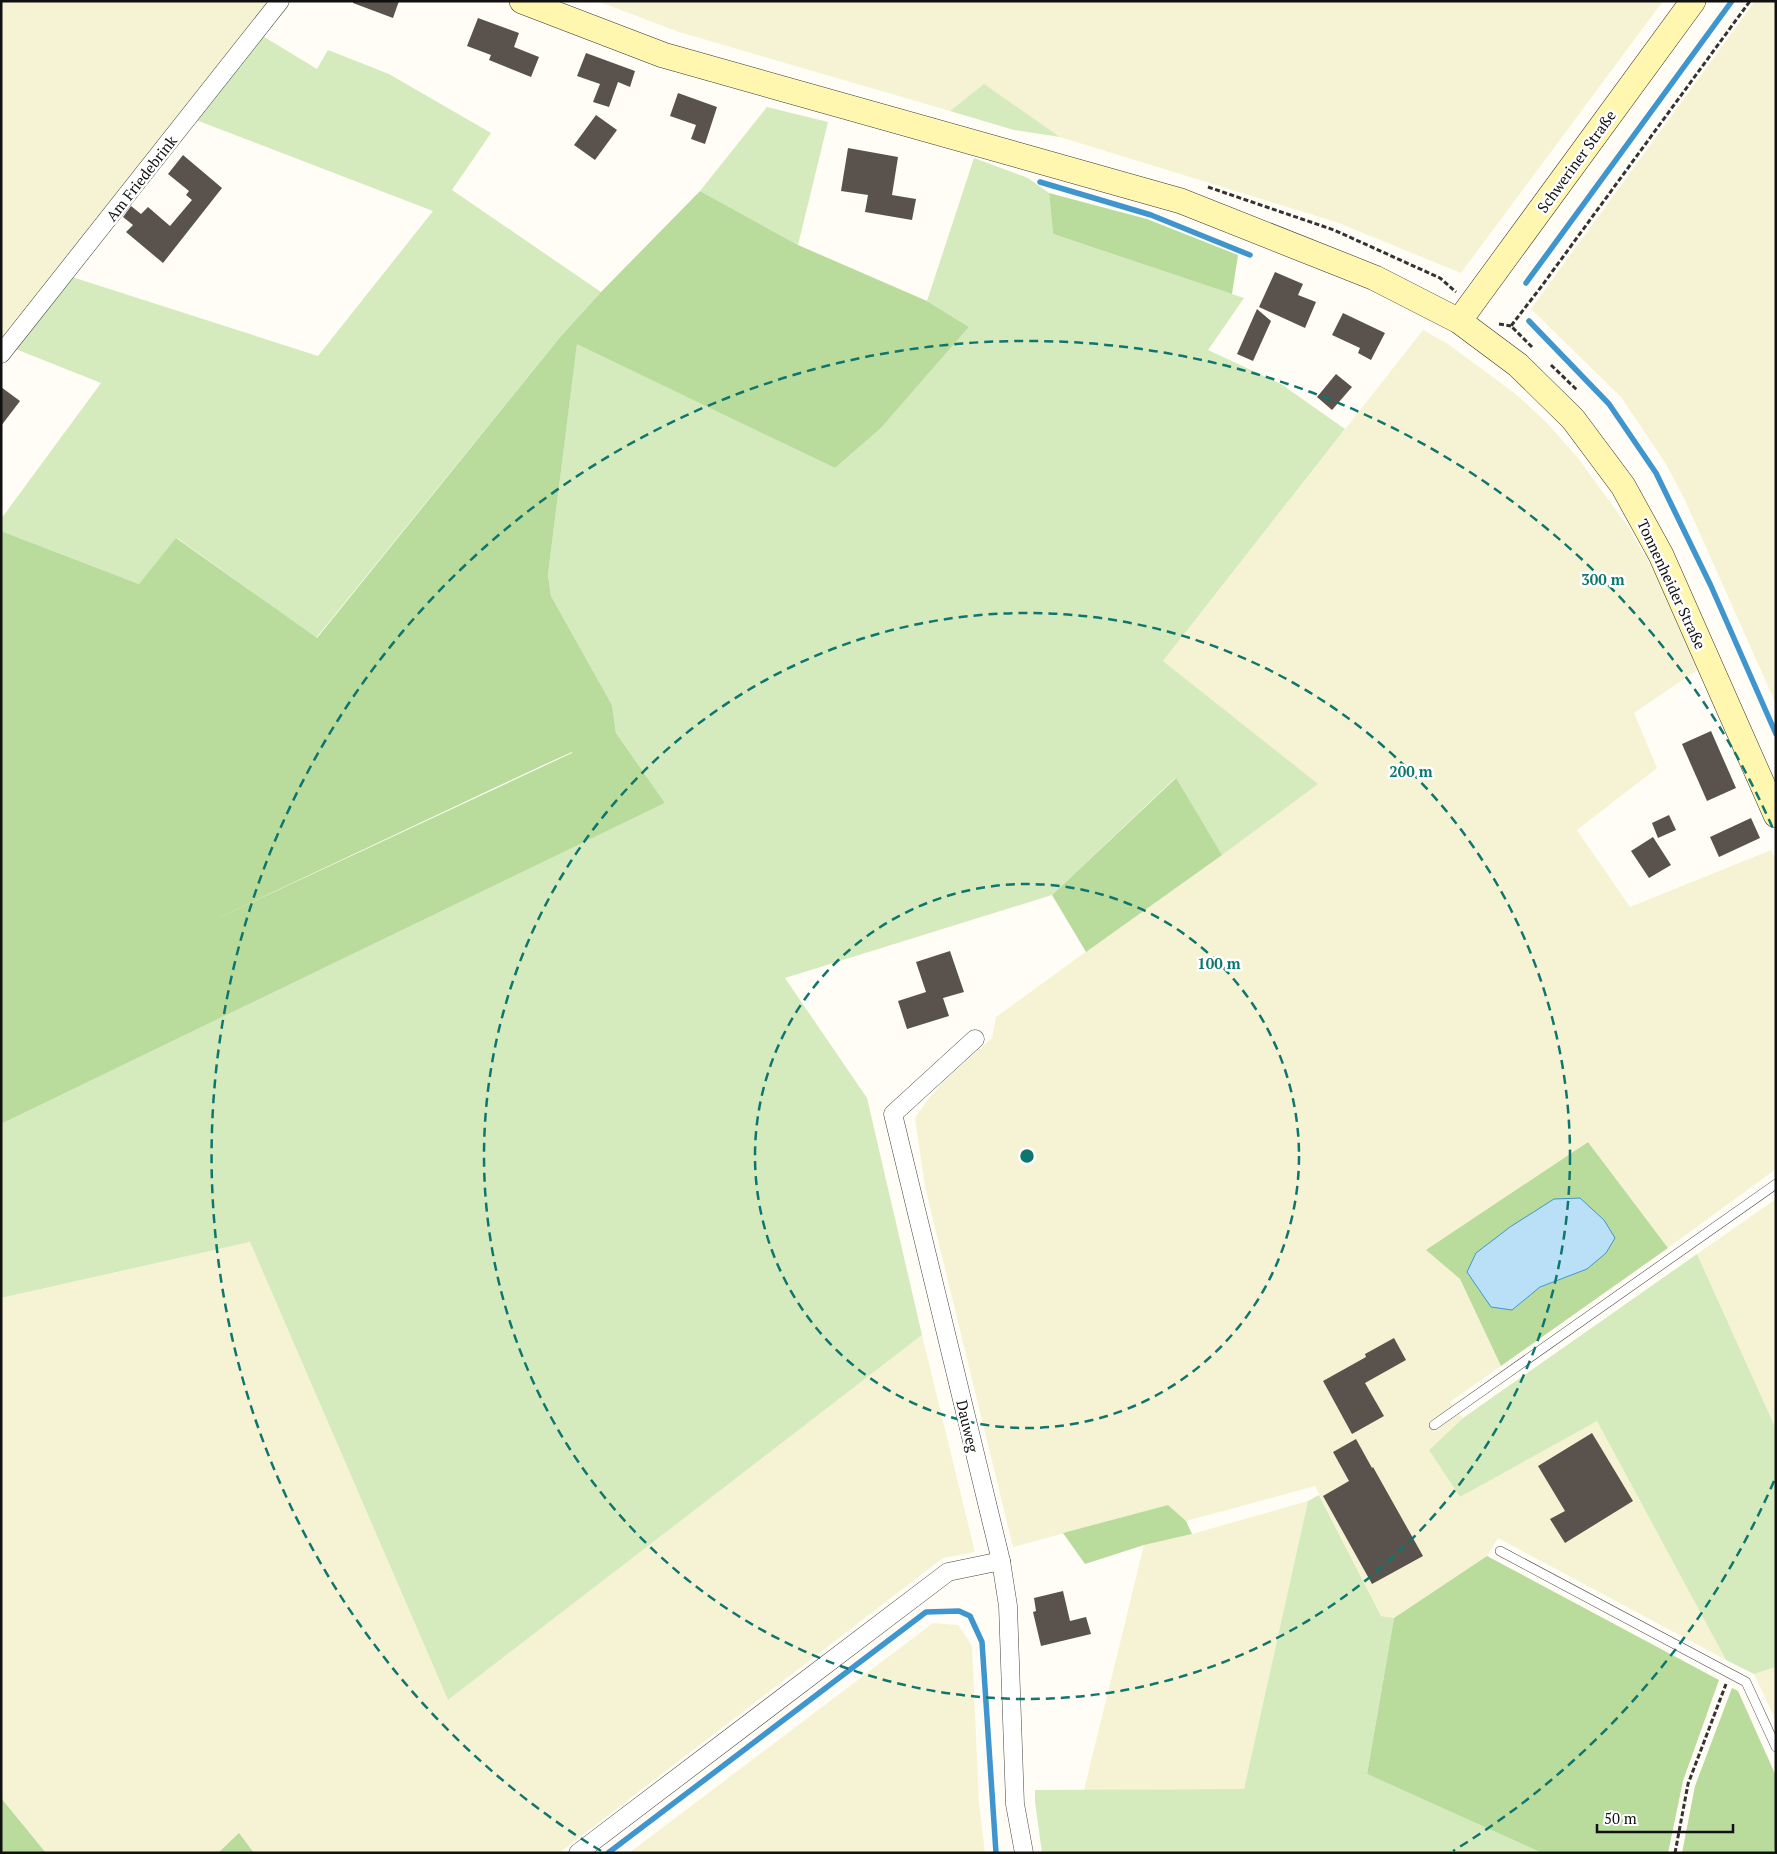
<svg xmlns="http://www.w3.org/2000/svg" width="1777" height="1854" font-family="'PT Serif',serif">
<rect width="100%" height="100%" fill="#fffdf5"/>
<!-- farmland -->
<g fill="#f6f3d4">
<path d="M 1,1 L 270,1 L 1,343 Z"/>
<path d="M 597,1 L 1663,1 L 1461,273 L 1336,222 L 1060,137 L 984,85 L 950,111 L 679,32 Z"/>
<path d="M 1755,1 L 1776,1 L 1776,704 L 1685,500 L 1666,464 L 1621,397 L 1531,309 Z"/>
<path d="M 1423,330 L 1448,344 L 1517,395 L 1548,424 L 1578,458 L 1629,528 L 1656,575 L 1700,668 L 1634,713 L 1657,768 L 1577,830 L 1630,907 L 1771,850 L 1776,860 L 1776,1169 L 1668,1248 L 1588,1142 L 1427,1251 L 1460,1279 L 1501,1366 L 1450,1402 L 1463,1418 L 1429,1450 L 1460,1497 L 1597,1420 L 1726,1660 L 1498,1538 L 1487,1556 L 1394,1618 L 1381,1616 L 1315,1486 L 1186,1521 L 1168,1505 L 1013,1547 L 925,1187 L 915,1118 L 929,1098 L 944,1081 L 992,1038 L 996,1017 L 1317,784 L 1163,661 Z"/>
<path d="M 1776,1199 L 1776,1429 L 1697,1254 Z"/>
<path d="M 250,1242 L 448,1700 L 922,1335 L 975,1552 L 943,1558 L 559,1853 L 254,1853 L 239,1834 L 218,1853 L 46,1853 L 1,1798 L 1,1298 Z"/>
<path d="M 1308,1501 L 1244,1789 L 1084,1790 L 1144,1545 L 1192,1534 Z"/>
<path d="M 933,1623 L 958,1625 L 972,1646 L 979,1802 L 985,1853 L 629,1853 Z"/>
<path d="M 1776,1667 L 1776,1721 L 1754,1674 Z"/>
</g>
<!-- green -->
<g fill="#d5ebbd">
<path d="M 261,35 L 317,69 L 328,50 L 389,74 L 491,133 L 452,190 L 601,292 L 561,336 L 316,638 L 177,538 L 139,584 L 1,531 L 1,519 L 101,383 L 13,348 L 69,276 L 318,356 L 433,211 L 196,120 Z"/>
<path d="M 984,84 L 1060,137 L 1014,130 L 950,111 Z"/>
<path d="M 767,107 L 828,122 L 798,245 L 700,191 Z"/>
<path d="M 974,158 L 1028,178 L 1049,193 L 1053,234 L 1244,298 L 1208,350 L 1281,384 L 1345,429 L 1163,661 L 1318,784 L 1222,855 L 1175,778 L 1052,895 L 785,978 L 867,1098 L 922,1335 L 448,1700 L 250,1242 L 1,1298 L 1,1124 L 665,803 L 616,733 L 612,705 L 551,596 L 548,575 L 577,343 L 835,468 L 881,428 L 969,327 L 927,301 Z"/>
<path d="M 1697,1254 L 1776,1429 L 1776,1667 L 1754,1674 L 1726,1660 L 1597,1421 L 1460,1497 L 1429,1450 L 1463,1418 Z"/>
<path d="M 1319,1495 L 1381,1616 L 1394,1618 L 1367,1774 L 1542,1853 L 1042,1853 L 1035,1802 L 1035,1790 L 1244,1789 L 1308,1501 Z"/>
</g>
<!-- forest -->
<g fill="#b9dc9c" fill-rule="evenodd">
<path d="M 700,191 L 798,245 L 927,301 L 969,327 L 881,428 L 835,468 L 577,344 L 548,575 L 551,596 L 612,705 L 616,733 L 665,803 L 1,1124 L 1,531 L 139,584 L 176,538 L 317,638 L 561,336 L 601,292 ZM 572,752 L 572,753 L 199,927 L 541,766 Z"/>
<path d="M 1049,193 L 1147,219 L 1238,255 L 1232,294 L 1053,234 Z"/>
<path d="M 1176,778 L 1222,855 L 1086,952 L 1052,895 Z"/>
<path d="M 1588,1142 L 1668,1248 L 1501,1366 L 1460,1279 L 1426,1250 ZM 1587,1269 L 1540,1287 L 1476,1284 L 1467,1272 Z"/>
<path d="M 1168,1505 L 1186,1521 L 1192,1534 L 1144,1545 L 1085,1564 L 1063,1533 Z"/>
<path d="M 1487,1556 L 1719,1680 L 1683,1781 L 1668,1853 L 1542,1853 L 1367,1774 L 1394,1618 Z"/>
<path d="M 1732,1688 L 1738,1691 L 1776,1776 L 1776,1849 L 1772,1853 L 1682,1853 L 1695,1786 Z"/>
<path d="M 1,1798 L 46,1853 L 1,1853 Z"/>
<path d="M 239,1833 L 254,1853 L 218,1853 Z"/>
</g>
<!-- water -->
<path fill="#b9e0f7" stroke="#3f96cf" d="M 1580,1198 L 1604,1220 L 1615,1238 L 1606,1253 L 1587,1269 L 1540,1287 L 1512,1310 L 1491,1307 L 1467,1272 L 1476,1253 L 1510,1227 L 1554,1199 Z"/>
<g fill="none" stroke-linecap="round" stroke-linejoin="round">
<!-- stream -->
<g stroke="#3f96cf" stroke-width="5.5">
<path d="M 1040,182 L 1151,215 L 1250,255"/>
<path d="M 1526,283 L 1732,1"/>
<path d="M 1529,321 L 1609,404 L 1656,473 L 1711,586 L 1776,734"/>
<path d="M 608,1853 L 926,1612 L 959,1611 L 970,1616 L 982,1642 L 996,1853"/>
</g>
</g>
<!-- building -->
<g fill="#5a524d">
<path d="M 353,1 L 399,1 L 393,18 L 353,3 Z"/>
<path d="M 478,18 L 519,33 L 514,47 L 539,57 L 531,77 L 489,60 L 491,55 L 467,46 Z"/>
<path d="M 586,53 L 635,71 L 630,87 L 618,82 L 609,107 L 593,102 L 600,84 L 577,76 Z"/>
<path d="M 678,93 L 717,107 L 705,144 L 691,139 L 696,125 L 670,116 Z"/>
<path d="M 596,115 L 617,130 L 595,160 L 574,145 Z"/>
<path d="M 848,148 L 898,157 L 892,195 L 916,199 L 912,220 L 865,212 L 868,195 L 841,191 Z"/>
<path d="M 183,155 L 222,188 L 163,263 L 126,232 L 133,225 L 123,217 L 131,206 L 141,214 L 148,207 L 170,226 L 192,200 L 186,195 L 189,191 L 168,174 Z"/>
<path d="M 1275,272 L 1303,284 L 1298,295 L 1316,302 L 1305,328 L 1259,307 Z"/>
<path d="M 1257,309 L 1271,321 L 1253,361 L 1237,354 Z"/>
<path d="M 1343,313 L 1385,333 L 1371,360 L 1358,353 L 1360,348 L 1332,335 Z"/>
<path d="M 1336,374 L 1352,387 L 1332,410 L 1317,397 Z"/>
<path d="M 1,387 L 20,401 L 1,426 Z"/>
<path d="M 1711,731 L 1736,788 L 1707,801 L 1682,744 Z"/>
<path d="M 1669,815 L 1676,830 L 1658,838 L 1652,823 Z"/>
<path d="M 1751,818 L 1760,838 L 1719,857 L 1710,837 Z"/>
<path d="M 1653,837 L 1671,865 L 1649,878 L 1631,851 Z"/>
<path d="M 950,951 L 964,992 L 943,998 L 949,1016 L 907,1029 L 898,1001 L 926,992 L 916,962 Z"/>
<path d="M 1394,1338 L 1406,1360 L 1365,1383 L 1384,1416 L 1352,1434 L 1323,1381 L 1366,1357 L 1365,1354 Z"/>
<path d="M 1592,1433 L 1633,1501 L 1565,1543 L 1550,1519 L 1565,1511 L 1538,1466 Z"/>
<path d="M 1356,1439 L 1372,1468 L 1373,1467 L 1423,1556 L 1372,1584 L 1323,1496 L 1349,1481 L 1333,1452 Z"/>
<path d="M 1063,1591 L 1070,1621 L 1086,1617 L 1091,1634 L 1041,1646 L 1033,1612 L 1036,1611 L 1034,1598 Z"/>
</g>
<g fill="none" stroke-linecap="round" stroke-linejoin="round">
<defs>
<g id="lane">
<path d="M 1434,1425 L 1776,1184"/>
<path d="M 1500,1551 L 1746,1682 L 1776,1747"/>
</g>
<g id="street">
<path d="M 1,354 L 280,1"/>
<path d="M 975,1039 L 893,1114 L 1001,1561 L 1008,1606 L 1015,1804 L 1024,1853"/>
<path d="M 578,1853 L 948,1572 L 1001,1561"/>
</g>
<g id="secondary">
<path d="M 522,1 L 663,55 L 1181,201 L 1375,278 L 1459,321 L 1518,365 L 1573,419 L 1623,486 L 1661,555 L 1776,815"/>
<path d="M 1459,321 L 1693,1"/>
</g>
</defs>
<!-- lane casing -->
<use href="#lane" stroke="#444" stroke-width="10"/>
<!-- street casing -->
<use href="#street" stroke="#444" stroke-width="19"/>
<!-- secondary casing -->
<use href="#secondary" stroke="#333" stroke-width="26"/>
<!-- path -->
<g stroke="#333" stroke-width="3" stroke-dasharray="5 2.5" stroke-linecap="butt">
<path d="M 1208,187 L 1334,230 L 1440,278 L 1456,292"/>
<path d="M 1499,324 L 1511,326"/>
<path d="M 1532,347 L 1511,326 L 1514,322 L 1541,287 L 1750,1"/>
<path d="M 1551,365 L 1577,390"/>
<path d="M 1675,1853 L 1688,1784 L 1726,1684"/>
</g>
<!-- lane -->
<use href="#lane" stroke="#fff" stroke-width="9"/>
<!-- street -->
<use href="#street" stroke="#fff" stroke-width="18"/>
<!-- secondary -->
<use href="#secondary" stroke="#fff6b0" stroke-width="25"/>
</g>
<!-- distance rings -->
<g fill="none" stroke="#0f766e" stroke-width="2.5" stroke-dasharray="9 6">
<circle cx="1027" cy="1156" r="272"/>
<circle cx="1027" cy="1156" r="543"/>
<path d="M1774 1481A815 815 0 0 1 1453 1851M601 1851A815 815 0 1 1 1774 831"/>
</g>
<g text-anchor="middle" dominant-baseline="central" stroke-width="5" stroke-linejoin="round" paint-order="stroke">
<!-- street labels -->
<g font-size="15" fill="#111" stroke="#fff">
<text transform="translate(1576 161) rotate(-54)">Schweriner Straße</text>
<text transform="translate(141 178) rotate(-52)">Am Friedebrink</text>
<text transform="translate(1672 584) rotate(65)">Tonnenheider Straße</text>
<text transform="translate(968 1426) rotate(77)">Dauweg</text>
</g>
</g>
<circle cx="1027" cy="1156" r="8" fill="#0f766e" stroke="#fff" stroke-width="2.5"/>
<g font-size="15" text-anchor="middle" font-weight="bold" fill="#0f766e" stroke="#fff" stroke-width="5" stroke-linejoin="round" paint-order="stroke">
<text x="1603" y="585">300 m</text>
<text x="1411" y="777">200 m</text>
<text x="1219" y="969">100 m</text>
</g>
<!-- border -->
<rect width="1777" height="1854" fill="none" stroke="#111111" stroke-width="5"/>
<!-- scale -->
<path d="M1597 1824v8h136v-8" fill="none" stroke="#111111" stroke-width="2.5"/>
<text x="1604" y="1824" font-size="15" fill="#111111" stroke="#ffffff" stroke-width="4" paint-order="stroke">50 m</text>
</svg>
